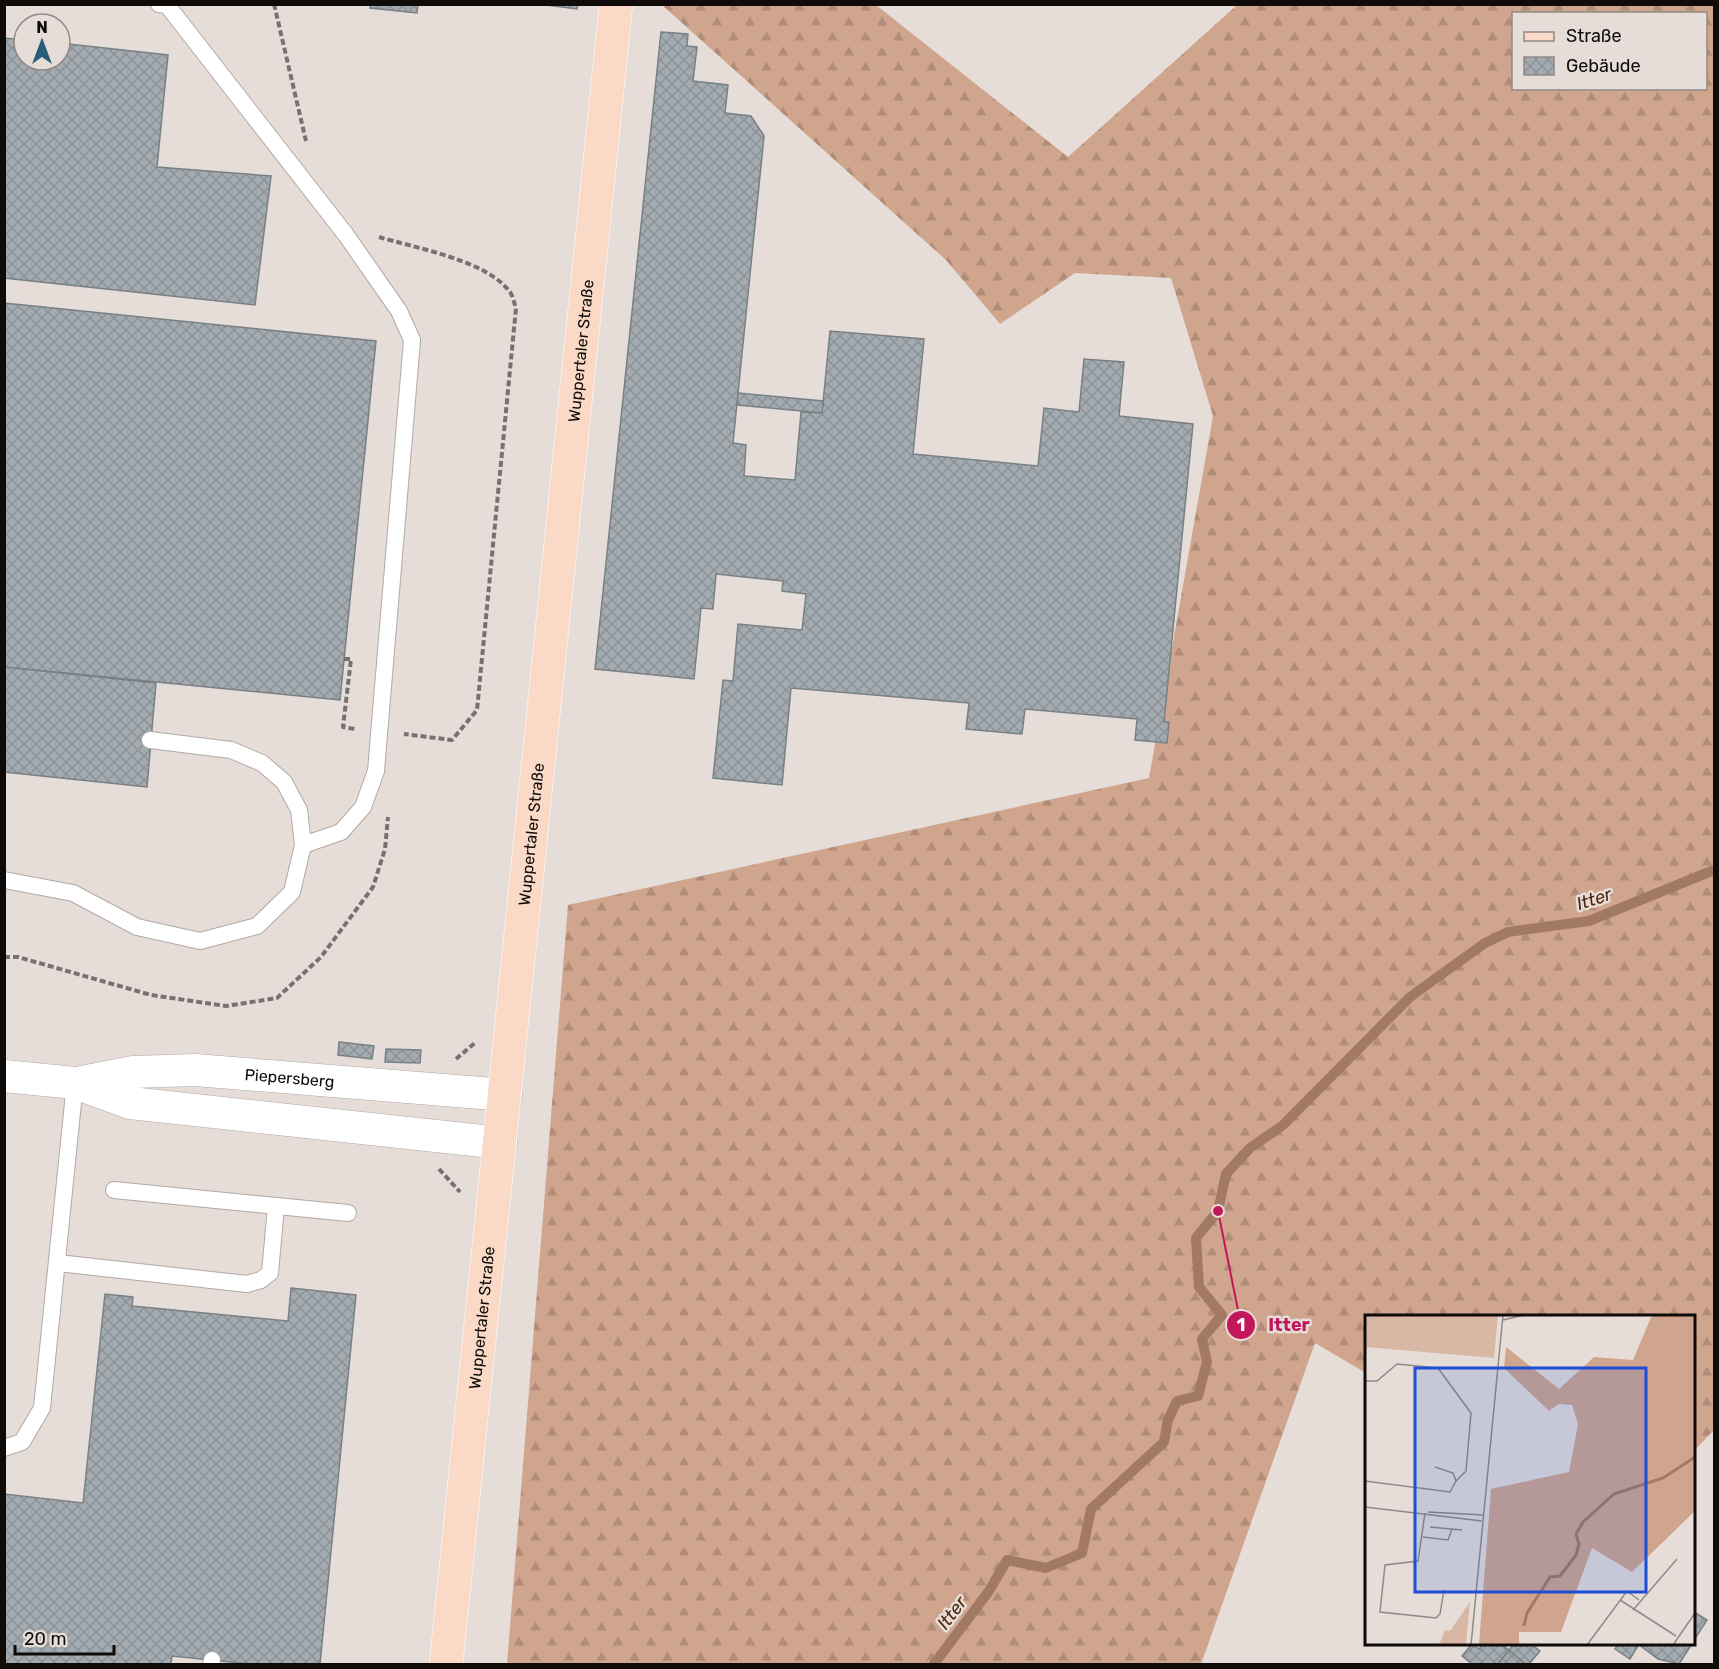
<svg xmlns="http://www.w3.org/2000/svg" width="1719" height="1669" font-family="Rubik,sans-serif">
<defs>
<pattern id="forest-firs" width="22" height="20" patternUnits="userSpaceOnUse" patternTransform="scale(1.5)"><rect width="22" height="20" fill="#d0a58e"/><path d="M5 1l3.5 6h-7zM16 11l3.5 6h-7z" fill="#b18d79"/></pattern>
<pattern id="building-cross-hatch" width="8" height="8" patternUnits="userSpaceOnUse" patternTransform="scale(1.5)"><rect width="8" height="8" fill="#a3abb1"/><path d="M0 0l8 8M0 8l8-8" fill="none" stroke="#8b9297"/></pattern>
</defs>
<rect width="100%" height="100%" fill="#e6ddd8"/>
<!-- forest -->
<path fill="url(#forest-firs)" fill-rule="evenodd" d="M 662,5 L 876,5 L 1068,157 L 1237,5 L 1714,5 L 1714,1430 L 1694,1451 L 1694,1316 L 1366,1316 L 1366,1373 L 1315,1343 L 1201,1664 L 507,1664 L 568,905 L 1149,778 L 1213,416 L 1171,278 L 1075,273 L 1000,324 L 946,260 ZM 1514,14 L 1706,14 L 1706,88 L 1514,88 Z"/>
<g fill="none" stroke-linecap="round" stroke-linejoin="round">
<!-- stream -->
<path stroke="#a27963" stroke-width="10" d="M 934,1664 L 989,1591 L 1007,1560 L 1046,1568 L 1082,1553 L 1091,1509 L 1164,1442 L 1168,1420 L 1177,1401 L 1198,1396 L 1207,1362 L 1202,1339 L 1222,1315 L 1199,1287 L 1196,1238 L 1218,1211 L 1226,1174 L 1250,1148 L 1283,1125 L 1410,997 L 1485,943 L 1508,932 L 1589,921 L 1714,870"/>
</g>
<!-- building -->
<g fill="url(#building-cross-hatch)" stroke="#788085" stroke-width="1.5">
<path d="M 371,4 L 418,4 L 417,13 L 370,8 Z"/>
<path d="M 538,4 L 578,4 L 577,9 Z"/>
<path d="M 661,32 L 688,34 L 687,46 L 697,47 L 693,81 L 728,85 L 725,113 L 751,116 L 764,136 L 733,443 L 746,445 L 744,476 L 795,480 L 801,412 L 822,413 L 830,331 L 924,339 L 913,454 L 1038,466 L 1044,408 L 1079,412 L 1084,359 L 1124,362 L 1119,416 L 1193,424 L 1164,722 L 1169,722 L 1167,743 L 1135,740 L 1137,719 L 1025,709 L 1022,734 L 966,729 L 969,703 L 791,688 L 782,785 L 713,778 L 723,680 L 733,681 L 738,624 L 802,630 L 806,594 L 782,591 L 783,581 L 716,574 L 713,609 L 701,608 L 694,679 L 595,669 Z"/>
<path d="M 4,38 L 24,40 L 24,60 L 60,60 L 60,43 L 168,55 L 157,167 L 271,176 L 255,305 L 4,278 Z"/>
<path d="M 4,303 L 376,341 L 340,700 L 4,667 Z"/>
<path d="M 738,393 L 823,401 L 822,413 L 737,405 Z"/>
<path d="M 4,667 L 156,683 L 147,787 L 4,772 Z"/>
<path d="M 339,1042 L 374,1046 L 372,1059 L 338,1055 Z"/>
<path d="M 386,1049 L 421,1050 L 420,1063 L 385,1062 Z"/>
<path d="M 291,1288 L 356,1295 L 320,1664 L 250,1664 L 172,1656 L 171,1664 L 4,1664 L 5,1494 L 83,1503 L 105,1294 L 133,1297 L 132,1306 L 288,1321 Z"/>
<path d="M 1694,1612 L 1707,1620 L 1696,1637 L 1694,1635 Z"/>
<path d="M 1472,1644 L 1479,1649 L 1483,1644 L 1500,1644 L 1509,1650 L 1498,1664 L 1472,1664 L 1462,1656 Z"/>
<path d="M 1514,1644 L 1531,1644 L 1540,1651 L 1529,1664 L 1525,1664 L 1509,1650 Z"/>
<path d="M 1618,1644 L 1639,1644 L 1630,1659 L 1615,1649 Z"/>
<path d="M 1638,1644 L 1692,1644 L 1679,1664 L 1658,1659 Z"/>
<path d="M 1509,1650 L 1525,1664 L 1498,1664 Z"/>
</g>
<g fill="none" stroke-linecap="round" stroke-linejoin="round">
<defs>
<g id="lane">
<path d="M 159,4 L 167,5 L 346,235 L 399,311 L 412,340 L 376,771 L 363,807 L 341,832 L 303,845"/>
<path d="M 4,880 L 73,893 L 137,927 L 200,941 L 257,926 L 292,892 L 303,845 L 299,810 L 284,782 L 262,763 L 231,750 L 150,740"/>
<path d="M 114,1190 L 348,1213"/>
<path d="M 58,1263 L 247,1284 L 261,1280 L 270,1273 L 276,1206"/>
<path d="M 4,1448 L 22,1442 L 42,1408 L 75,1083"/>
<path d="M 211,1664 L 212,1660"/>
</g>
<g id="street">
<path d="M 4,1076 L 75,1083 L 130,1103 L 501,1143"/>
<path id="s1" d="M 77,1083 L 133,1072 L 195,1070 L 506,1095"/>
</g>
<g id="primary">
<path id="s2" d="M 446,1664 L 616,4"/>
</g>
</defs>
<!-- lane casing -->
<use href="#lane" stroke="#b2a9a4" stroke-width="18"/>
<!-- street casing -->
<use href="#street" stroke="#b2a9a4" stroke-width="33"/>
<!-- primary casing -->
<use href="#primary" stroke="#fff" stroke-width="34"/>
<!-- path -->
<g stroke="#78726f" stroke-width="4" stroke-dasharray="6 3" stroke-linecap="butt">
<path d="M 274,4 L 306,141"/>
<path d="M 379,237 C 415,248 486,260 509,291 C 513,295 514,303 516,308 L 477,710 L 452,740 L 404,734"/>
<path d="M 344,659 L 351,659 L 343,727 L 355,729"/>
<path d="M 4,957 L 18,957 L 151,995 L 226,1006 L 277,998 L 321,957 L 373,887 L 385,849 L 388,817"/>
<path d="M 456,1059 L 476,1042"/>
<path d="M 439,1169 L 460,1192"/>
</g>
<!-- lane -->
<use href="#lane" stroke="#fff" stroke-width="16"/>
<!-- street -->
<use href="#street" stroke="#fff" stroke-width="32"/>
<!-- primary -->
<use href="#primary" stroke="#fad9c7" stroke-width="33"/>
</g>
<g text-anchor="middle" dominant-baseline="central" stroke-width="5" stroke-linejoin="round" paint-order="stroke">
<!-- street labels -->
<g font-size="16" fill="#0e0b09" stroke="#e6ddd8">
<text stroke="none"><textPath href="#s2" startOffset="1320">Wuppertaler Straße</textPath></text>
<text stroke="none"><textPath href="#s2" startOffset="834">Wuppertaler Straße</textPath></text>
<text stroke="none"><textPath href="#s1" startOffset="214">Piepersberg</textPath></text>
<text stroke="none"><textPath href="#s2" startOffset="348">Wuppertaler Straße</textPath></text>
</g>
<!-- water labels -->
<g font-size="18" font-style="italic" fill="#4e240a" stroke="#e6ddd8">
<text transform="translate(1594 899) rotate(-18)">Itter</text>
<text transform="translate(952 1613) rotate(-53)">Itter</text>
</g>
</g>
<!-- overview -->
<g transform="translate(1365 1315)">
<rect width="330" height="330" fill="#e6ddd8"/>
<path d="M 0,0 L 133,0 L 129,43 L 0,32 ZM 105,287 L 101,330 L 74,330 L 80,315 L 85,316 Z" fill="#d9b7a5"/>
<path d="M 287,0 L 330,0 L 330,196 L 267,257 L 227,233 L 196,317 L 154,317 L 154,330 L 114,330 L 126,174 L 204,157 L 213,109 L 207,90 L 194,89 L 184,96 L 139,53 L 141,32 L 194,74 L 229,42 L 268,45 Z" fill="#d0a58e"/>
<path fill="none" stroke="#a27963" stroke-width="3" d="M 159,311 L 162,298 L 185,262 L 195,261 L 211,240 L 214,229 L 211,219 L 218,207 L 249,179 L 298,163 L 330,142"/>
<path fill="none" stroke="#908985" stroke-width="1.5" d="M 138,5 L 159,0M 0,66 L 12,66 L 32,49 L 73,53 L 106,98 L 101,156 L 91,166M 0,166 L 85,177 L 91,166 L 88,158 L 70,152M 0,192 L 117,206M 63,197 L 118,200M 60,198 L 53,246 L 20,250 L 15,297 L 71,303 L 75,299 L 79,275M 65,212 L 97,215M 58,222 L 83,225 L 87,214M 255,285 L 311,321M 268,295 L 312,244M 106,330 L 138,0M 222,330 L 262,276 L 274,285M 308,330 L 330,298"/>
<path fill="#1d4ed8" fill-opacity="0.15" stroke="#1d4ed8" stroke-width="3" d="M 50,53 L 281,53 L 281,277 L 50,277 Z"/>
<rect width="330" height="330" fill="none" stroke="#0e0b09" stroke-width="3"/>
</g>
<!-- callouts -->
<path fill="none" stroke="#c2185b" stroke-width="2" d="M1218 1211L1241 1325"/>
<g fill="#c2185b" stroke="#e6ddd8" stroke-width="2">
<circle cx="1218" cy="1211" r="6"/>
<circle cx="1241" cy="1325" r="15"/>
</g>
<g font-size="18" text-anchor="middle" font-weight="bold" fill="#fff">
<text x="1241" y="1331">1</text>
</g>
<g font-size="18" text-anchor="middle" font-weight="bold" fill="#c2185b" stroke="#e6ddd8" stroke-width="5" stroke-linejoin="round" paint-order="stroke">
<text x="1289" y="1331">Itter</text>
</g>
<!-- border -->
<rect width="1719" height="1669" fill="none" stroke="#0e0b09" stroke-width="12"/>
<!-- legend -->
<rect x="1512" y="12" width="195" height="78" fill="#e6ddd8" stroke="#908985" stroke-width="1.5"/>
<rect x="1524" y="32" width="30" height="9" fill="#fad9c7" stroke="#908985" stroke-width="1.5"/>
<text x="1566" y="42" font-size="18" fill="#0e0b09">Straße</text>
<rect x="1524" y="57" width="30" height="18" fill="url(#building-cross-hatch)" stroke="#908985" stroke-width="1.5"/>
<text x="1566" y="72" font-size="18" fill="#0e0b09">Gebäude</text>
<!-- north arrow -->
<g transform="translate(42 42)"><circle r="28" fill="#e6ddd8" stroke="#908985" stroke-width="1.5"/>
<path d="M0-4.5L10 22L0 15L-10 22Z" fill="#285d79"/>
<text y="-9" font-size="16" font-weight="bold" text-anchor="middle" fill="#0e0b09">N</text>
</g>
<!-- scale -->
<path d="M15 1645v9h99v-9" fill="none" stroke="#0e0b09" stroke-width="3"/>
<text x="24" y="1645" font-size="18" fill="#0e0b09" stroke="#e6ddd8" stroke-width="4.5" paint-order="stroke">20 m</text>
</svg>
